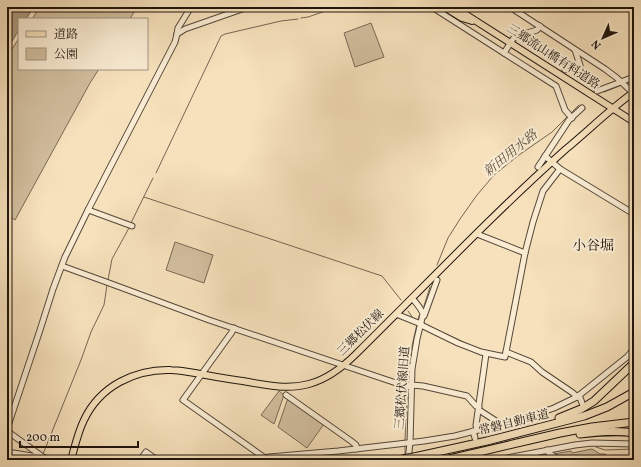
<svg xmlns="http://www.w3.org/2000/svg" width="641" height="467" font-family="Vollkorn,'Noto Serif JP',serif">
<rect width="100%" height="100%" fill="#f6e1bc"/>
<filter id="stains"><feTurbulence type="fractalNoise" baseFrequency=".005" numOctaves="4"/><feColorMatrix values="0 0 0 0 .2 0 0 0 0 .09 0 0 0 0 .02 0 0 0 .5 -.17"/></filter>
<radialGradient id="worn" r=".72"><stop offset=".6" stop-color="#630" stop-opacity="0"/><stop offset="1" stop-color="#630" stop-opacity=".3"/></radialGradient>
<!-- green -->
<g fill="#d1be9e" stroke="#786956">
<path d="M 40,7 L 137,7 L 130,19 L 32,19 Z"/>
<path d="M 371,23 L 384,57 L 355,67 L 344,33 Z"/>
<path d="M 19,38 L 19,69 L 99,69 L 90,83 L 15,220 L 7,215 L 7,57 Z"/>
<path d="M 175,242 L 213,255 L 204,283 L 166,270 Z"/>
<path d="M 279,391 L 284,395 L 274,424 L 261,415 Z"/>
<path d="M 288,398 L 324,424 L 307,448 L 278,427 Z"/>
<path d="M 592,449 L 600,454 L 605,454 L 609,457 L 607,460 L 563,460 L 554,454 L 571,451 L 572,453 Z"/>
</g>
<!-- water -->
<path fill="#ad9b80" stroke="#746552" d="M 7,7 L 34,7 L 26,19 L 19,19 L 19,30 L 7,49 Z"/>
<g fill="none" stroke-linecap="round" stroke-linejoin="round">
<!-- stream -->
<g stroke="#746552" stroke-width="1">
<path d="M 301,18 L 308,17 L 337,7"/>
<path d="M 627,83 L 634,80"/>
<path d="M 604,92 L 622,85"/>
<path d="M 570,114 L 579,105"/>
<path d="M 156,173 L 221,36 L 225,34 L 281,21 L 298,19"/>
<path d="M 144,197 L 382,276 L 401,300"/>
<path d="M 131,223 L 153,178"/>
<path d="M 437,265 L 448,238 L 460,219 L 477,195 L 494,175 L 519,155 L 552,132 L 568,116"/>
<path d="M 108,280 L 112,259 L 129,228"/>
<path d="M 424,306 L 430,287"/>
<path d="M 408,311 L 413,318"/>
<path d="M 418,321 L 419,316"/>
<path d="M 444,333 L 472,346"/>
<path d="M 508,356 L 515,358"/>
<path d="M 408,384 L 410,355 L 417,324"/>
<path d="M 405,441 L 407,389"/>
<path d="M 596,447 L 605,450 L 634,449"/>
<path d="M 43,454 L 81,360 L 91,332 L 104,305 L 107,285"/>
<path d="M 405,455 L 405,445"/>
</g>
<!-- minor-tunnel -->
<path stroke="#d6c2a2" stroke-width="5" stroke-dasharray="5 2.5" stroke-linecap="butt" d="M 472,460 L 474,441"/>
<defs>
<g id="minor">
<path d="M 432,7 L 504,53 L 513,39 L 515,37 L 537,30 L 540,26"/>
<path d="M 510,7 L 605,69 L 617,78 L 634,94"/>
<path d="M 631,7 L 634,16"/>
<path d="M 177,34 L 185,29 L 248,7"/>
<path d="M 504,53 L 556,86 L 565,110 L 572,118"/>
<path d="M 565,70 L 580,65 L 575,50"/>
<path d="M 597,91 L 634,77"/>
<path d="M 545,156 L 560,169 L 634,214"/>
<path d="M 538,167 L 569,120 L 582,108"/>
<path d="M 88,210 L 91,211 L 132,226"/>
<path d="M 477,234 L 525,253"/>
<path d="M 62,266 L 109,283 L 209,320 L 405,386 L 411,387"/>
<path d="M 396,314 L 421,324"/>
<path d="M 424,316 L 437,280"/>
<path d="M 421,325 L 458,343 L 481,352 L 505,357 L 525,253 L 533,222 L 543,191 L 560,169"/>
<path d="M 234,328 L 232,332 L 183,400 L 265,458"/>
<path d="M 506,352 L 531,362 L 542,372 L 573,393 L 577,397"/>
<path d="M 411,385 L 423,386 L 467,396 L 476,406 L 479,407"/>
<path d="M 286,395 L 351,441 L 356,445 L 356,449"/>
<path d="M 579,395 L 582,403"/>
<path d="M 479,410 L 496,421 L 498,425"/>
<path d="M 7,429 L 40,330 L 53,289 L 65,257 L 88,210 L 175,42 L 177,34 L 178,28 L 191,7"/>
<path d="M 477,430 L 476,425 L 486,354"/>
<path d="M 7,431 L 43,457"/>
<path d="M 473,431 L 475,438"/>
<path d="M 547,450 L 549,453 L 559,460"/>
<path d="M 7,452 L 57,460"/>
<path d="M 140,460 L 146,452 L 157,460"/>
<path d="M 263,460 L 265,458 L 269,457 L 338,451 L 424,441 L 455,436 L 525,418 L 554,408 L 577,397 L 627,357 L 634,349"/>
<path d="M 408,460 L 410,443 L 412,369 L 417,339 L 423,314 C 421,308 416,303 412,298"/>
<path d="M 497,460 L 575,445 L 592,443 L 634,444"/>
</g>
<g id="major">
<path d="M 444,7 L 462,18 L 472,21"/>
<path d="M 454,7 L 634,122"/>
<path d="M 71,460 C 75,446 78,432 84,420 C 100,386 135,369 171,370 C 179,370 187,372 195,373 C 211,376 227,379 243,381 C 265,385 287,390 309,384 C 328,379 343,367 357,353 C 426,285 493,214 566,149 C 589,130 610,109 634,92"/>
</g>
<g id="highway">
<path d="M 559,418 L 581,409 L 594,401 L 634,363"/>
<path d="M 580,434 C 598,432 617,430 634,433"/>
<path d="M 414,457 L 487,441 L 584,416 L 607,407 L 634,392"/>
<path d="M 7,459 L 16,460"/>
<path d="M 445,460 L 560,433 L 592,427 L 634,422"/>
</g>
</defs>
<!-- minor casing -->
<use href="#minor" stroke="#544739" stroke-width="7"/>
<!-- major casing -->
<use href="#major" stroke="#1e140d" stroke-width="8"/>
<!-- highway casing -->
<use href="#highway" stroke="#1e140d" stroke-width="9"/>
<!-- minor -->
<use href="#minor" stroke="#f9ecd3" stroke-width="5"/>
<!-- major -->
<use href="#major" stroke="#f6e1bc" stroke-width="6"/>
<!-- highway -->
<use href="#highway" stroke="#f6e1bc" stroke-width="7"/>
<defs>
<path id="highway-bridge" d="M 402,459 L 414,457"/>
</defs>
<!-- highway-bridge casing -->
<use href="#highway-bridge" stroke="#1e140d" stroke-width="9" stroke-linecap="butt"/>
<!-- highway-bridge -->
<use href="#highway-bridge" stroke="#f6e1bc" stroke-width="7"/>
</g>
<g text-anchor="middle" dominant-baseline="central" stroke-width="4" stroke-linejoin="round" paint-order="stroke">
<!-- street labels -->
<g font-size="12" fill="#1e140d" stroke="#f9ecd3">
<text transform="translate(553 57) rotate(33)">三郷流山橋有料道路</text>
<text transform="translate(361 333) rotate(-45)">三郷松伏線</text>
<text transform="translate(403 388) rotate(-86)">三郷松伏線旧道</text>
<text transform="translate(514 423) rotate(-14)">常磐自動車道</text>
</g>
<!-- water labels -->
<g font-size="13" font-style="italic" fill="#5e5141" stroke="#f9ecd3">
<text transform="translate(511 154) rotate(-39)">新田用水路</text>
</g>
<!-- quarter labels -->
<g font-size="14" fill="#1e140d" stroke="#f9ecd3">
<text x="593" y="246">小谷堀</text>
</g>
</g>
<!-- margin -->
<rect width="641" height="467" fill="none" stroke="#f6e1bc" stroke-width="24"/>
<rect x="8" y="8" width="625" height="451" fill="none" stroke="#1e140d" stroke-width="2"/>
<rect x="12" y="12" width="617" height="443" fill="none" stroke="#1e140d"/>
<!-- legend -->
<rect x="18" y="18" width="130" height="52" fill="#f9ecd3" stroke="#a19684"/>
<rect x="26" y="31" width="20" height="6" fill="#f6e1bc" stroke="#a19684"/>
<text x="54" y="38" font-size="12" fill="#1e140d">道路</text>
<rect x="26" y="48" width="20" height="12" fill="#d1be9e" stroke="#a19684"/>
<text x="54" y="58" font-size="12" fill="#1e140d">公園</text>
<!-- north arrow -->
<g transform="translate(603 38) rotate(225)" stroke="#f9ecd3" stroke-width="3" paint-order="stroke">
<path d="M0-3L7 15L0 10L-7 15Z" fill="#1e140d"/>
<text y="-6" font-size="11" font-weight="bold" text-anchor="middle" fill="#1e140d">N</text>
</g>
<!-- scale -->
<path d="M20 441v6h118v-6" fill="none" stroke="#1e140d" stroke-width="2"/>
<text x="26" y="441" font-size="12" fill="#1e140d" stroke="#f9ecd3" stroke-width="3" paint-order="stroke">200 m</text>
<rect width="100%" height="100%" filter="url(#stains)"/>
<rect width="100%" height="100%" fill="url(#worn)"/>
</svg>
